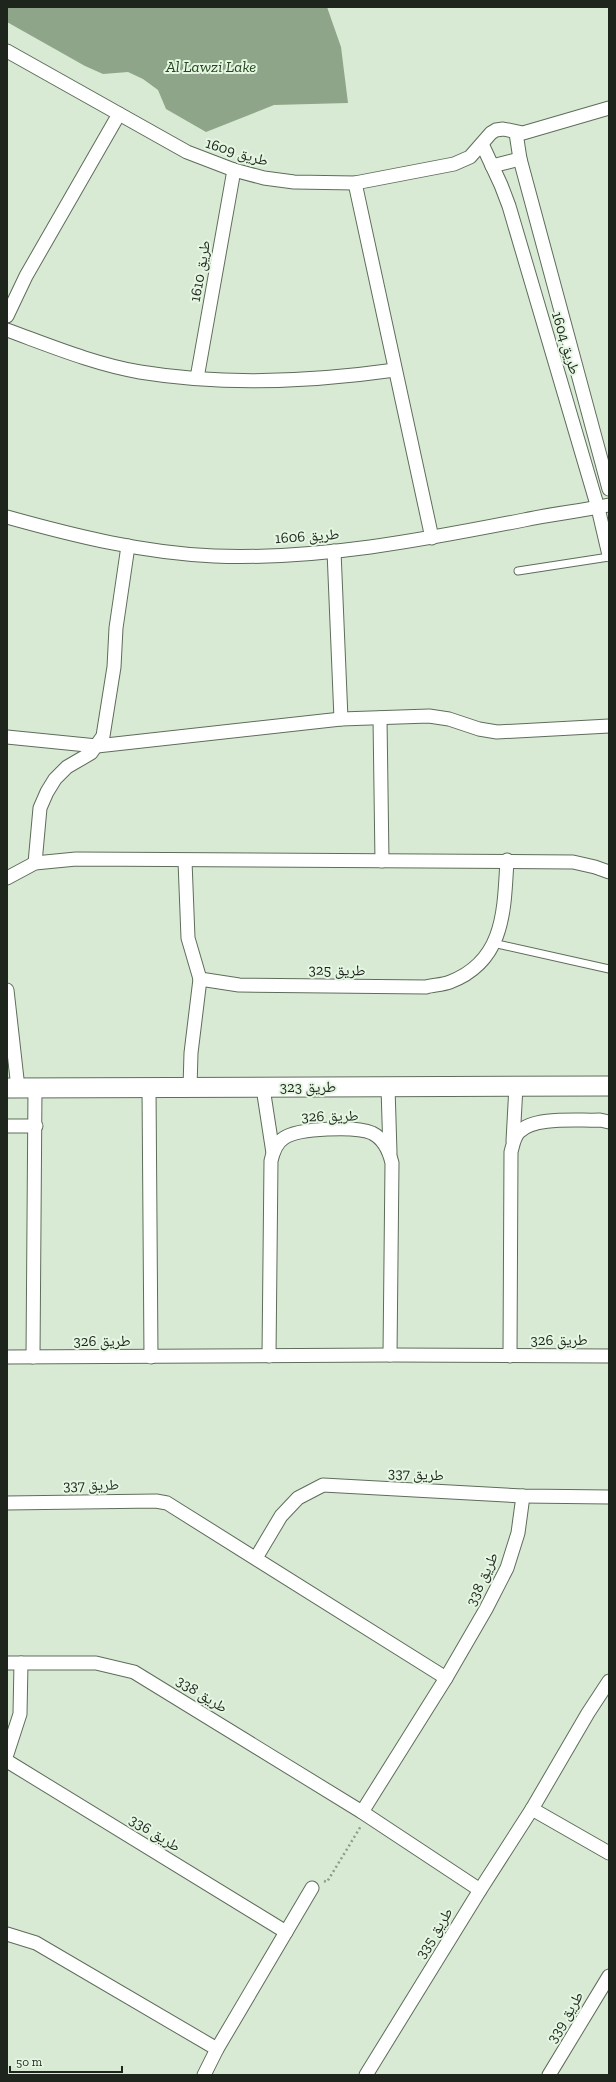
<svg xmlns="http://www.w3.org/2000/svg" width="616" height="2082" font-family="'Zilla Slab','Noto Naskh Arabic',serif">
<rect width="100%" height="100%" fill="#d8ead4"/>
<!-- water -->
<path fill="#8ea589" d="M 7,7 L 327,7 L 341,47 L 348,103 L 274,105 L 206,132 L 166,109 L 158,90 L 143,79 L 128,72 L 103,74 L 85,66 L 7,22 Z"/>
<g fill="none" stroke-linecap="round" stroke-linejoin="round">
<defs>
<g id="lane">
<path d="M 518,571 L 609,557"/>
<path d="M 493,943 L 609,969"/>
</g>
<g id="street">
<path d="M 7,51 L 187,152 L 234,170 L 264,178 L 294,182 L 355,183 L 454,164 L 470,157 L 491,133 L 496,130 L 503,129 L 523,133 L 609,108"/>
<path d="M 516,133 L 520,159 L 609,489"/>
<path d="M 482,144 L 501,185 L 509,206 L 598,508 L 609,555"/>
<path d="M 492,166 L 520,159"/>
<path d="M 355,183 L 432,538"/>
<path d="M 7,316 L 26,276 L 119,114"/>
<path d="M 7,330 C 51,346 94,364 140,372 C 225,386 310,382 395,370"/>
<path d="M 197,378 L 234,170"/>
<path d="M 7,517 C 75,536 144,553 214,556 C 319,560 422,540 524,520 C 552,514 581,511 609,505"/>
<path d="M 334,551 L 341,719"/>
<path d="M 380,718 L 382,861"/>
<path d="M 7,737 L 97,746 L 341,719 L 429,716 L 449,719 L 479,729 L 497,732 L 609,726"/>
<path d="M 185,861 L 188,938 L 200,979 L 239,985 L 426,987 C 433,985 442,985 450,982 C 505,961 504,910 507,860"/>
<path d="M 35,863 L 40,808 L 47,792 L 55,779 L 67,767 L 91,753 L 103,736 L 114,667 L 116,628 L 128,546"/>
<path d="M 7,878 L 35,863 L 76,859 L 573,862 L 595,867 L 609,872"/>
<path d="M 7,990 L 18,1088"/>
<path d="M 388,1087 L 390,1153"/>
<path d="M 149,1088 L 151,1357"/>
<path d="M 190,1088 L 191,1053 L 200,979"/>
<path d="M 263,1088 L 273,1153"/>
<path d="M 7,1126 L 36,1126"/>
<path d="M 513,1141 L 516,1086"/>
<path d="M 269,1356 L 271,1161 C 273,1152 276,1143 284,1138 C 298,1128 356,1126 372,1133 C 384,1139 389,1150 392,1163 L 390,1355"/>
<path d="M 510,1356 L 511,1152 C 513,1145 514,1137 519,1132 C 534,1116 578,1121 600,1120 L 609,1122"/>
<path d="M 7,1357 L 390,1355 L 609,1356"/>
<path d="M 33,1357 L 35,1088"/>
<path d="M 7,1503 L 156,1501 L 167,1503 L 446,1678"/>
<path d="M 256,1558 L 281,1516 L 298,1498 L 323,1485 L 523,1496 L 609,1497"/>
<path d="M 7,1663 L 96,1663 L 134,1672 L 362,1812 L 480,1890"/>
<path d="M 7,1754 L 20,1714 L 21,1663"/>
<path d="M 7,1761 L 286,1932"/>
<path d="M 532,1809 L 609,1853"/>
<path d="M 362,1812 L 446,1678 L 486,1609 L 507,1568 L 518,1533 L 523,1496"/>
<path d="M 7,1934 L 36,1943 L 217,2049"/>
<path d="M 204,2075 L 217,2049 L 312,1888"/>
<path d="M 366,2075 L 480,1890 L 532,1809 L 588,1713 L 609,1681"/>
<path d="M 549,2075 L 609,1976"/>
</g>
<path id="secondary" d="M 7,1088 L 609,1086"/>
</defs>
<!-- lane casing -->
<use href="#lane" stroke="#5e6d5b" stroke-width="9"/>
<!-- street casing -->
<use href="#street" stroke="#5e6d5b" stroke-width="15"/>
<!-- secondary casing -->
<use href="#secondary" stroke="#5e6d5b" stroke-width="21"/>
<!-- path -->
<path stroke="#8e9b8b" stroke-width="2.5" stroke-dasharray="2 3" stroke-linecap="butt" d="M 324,1881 L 327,1882 L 361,1826"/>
<!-- lane -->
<use href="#lane" stroke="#fff" stroke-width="7"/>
<!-- street -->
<use href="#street" stroke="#fff" stroke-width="13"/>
<!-- secondary -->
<use href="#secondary" stroke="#fff" stroke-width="19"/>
</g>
<g text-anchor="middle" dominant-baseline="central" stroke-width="4" stroke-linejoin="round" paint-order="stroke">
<!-- street labels -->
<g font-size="15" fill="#1e251d" stroke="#e5f7e2">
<text transform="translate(237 152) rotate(17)">طريق 1609</text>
<text transform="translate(200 271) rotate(-80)">طريق 1610</text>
<text transform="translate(566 343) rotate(73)">طريق 1604</text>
<text transform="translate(307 536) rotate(-4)">طريق 1606</text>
<text transform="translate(337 970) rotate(1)">طريق 325</text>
<text x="308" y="1087">طريق 323</text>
<text transform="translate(330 1116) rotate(-1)">طريق 326</text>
<text x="559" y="1340">طريق 326</text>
<text x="102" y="1341">طريق 326</text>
<text transform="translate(416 1474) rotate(3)">طريق 337</text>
<text transform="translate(91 1485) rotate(-1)">طريق 337</text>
<text transform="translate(482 1579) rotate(-65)">طريق 338</text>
<text transform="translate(202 1694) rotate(32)">طريق 338</text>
<text transform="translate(155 1833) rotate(32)">طريق 336</text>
<text transform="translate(434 1933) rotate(-58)">طريق 335</text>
<text transform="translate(565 2017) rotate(-59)">طريق 339</text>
</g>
<!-- water labels -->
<g font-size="16" font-style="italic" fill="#25471e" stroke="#e5f7e2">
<text x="211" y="66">Al Lawzi Lake</text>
</g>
</g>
<!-- border -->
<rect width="616" height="2082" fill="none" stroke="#1e251d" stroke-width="16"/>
<!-- scale -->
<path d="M10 2066v6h112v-6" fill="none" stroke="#1e251d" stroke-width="2"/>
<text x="16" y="2066" font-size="12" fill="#1e251d" stroke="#e5f7e2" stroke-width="3" paint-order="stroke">50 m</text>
</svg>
